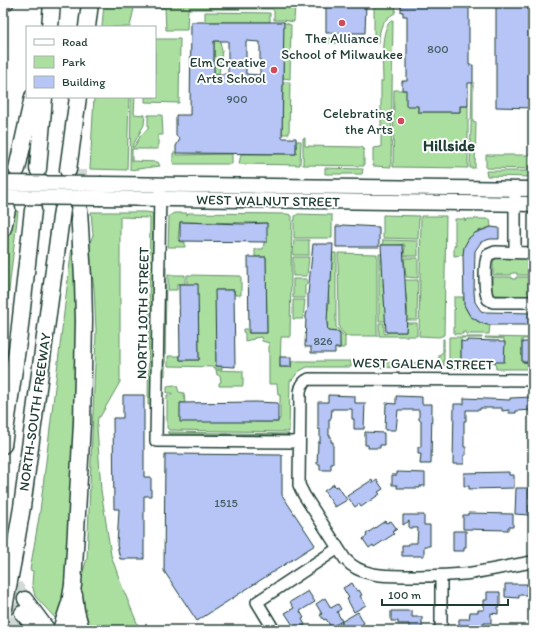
<svg xmlns="http://www.w3.org/2000/svg" width="536" height="633" font-family="Itim,sans-serif">
<rect width="100%" height="100%" fill="#fff"/>
<filter id="ink" filterUnits="userSpaceOnUse"><feTurbulence type="fractalNoise" baseFrequency=".025" numOctaves="2"/><feDisplacementMap in="SourceGraphic" scale="8" xChannelSelector="R" yChannelSelector="G"/><feConvolveMatrix kernelMatrix="1 2 1 2 8 2 1 2 1" color-interpolation-filters="sRGB"/></filter>
<g filter="url(#ink)">
<!-- green -->
<g fill="#abdfa0" stroke="#658e6a">
<path d="M 104,3 L 295,3 L 294,22 L 283,20 L 274,20 L 274,11 L 272,9 L 188,9 L 187,30 L 166,30 L 165,8 L 134,8 L 130,27 L 102,27 Z"/>
<path d="M 374,3 L 396,3 L 395,13 C 382,20 379,28 379,43 L 374,43 Z"/>
<path d="M 205,12 L 270,13 L 270,22 L 205,22 Z"/>
<path d="M 393,20 L 391,167 L 373,166 L 373,148 L 381,147 L 381,81 L 383,81 C 383,68 379,25 393,20 Z"/>
<path d="M 283,22 L 291,25 L 290,79 L 283,78 Z"/>
<path d="M 320,38 L 359,39 L 363,43 L 320,43 Z"/>
<path d="M 155,39 L 180,39 L 179,103 L 145,102 L 145,97 L 155,97 Z"/>
<path d="M 214,41 L 220,41 L 222,51 L 219,74 L 214,74 Z"/>
<path d="M 285,82 L 290,82 L 289,134 L 282,134 L 283,83 Z"/>
<path d="M 472,83 L 473,83 L 473,121 L 476,122 L 475,168 L 470,168 Z"/>
<path d="M 394,90 L 406,90 L 418,106 L 418,112 L 460,112 L 460,106 L 468,106 L 468,168 L 393,167 Z"/>
<path d="M 94,97 L 129,97 L 127,170 L 90,169 Z"/>
<path d="M 131,97 L 135,97 L 134,114 L 145,115 L 144,125 L 132,147 L 134,147 L 141,135 L 148,129 L 148,115 L 162,115 L 163,135 L 158,135 L 158,149 L 132,149 L 132,161 L 158,162 L 160,166 L 130,170 Z"/>
<path d="M 303,138 L 305,138 L 305,146 L 361,147 L 364,150 L 364,166 L 303,165 Z"/>
<path d="M 296,141 L 301,141 L 300,165 L 239,164 L 241,154 L 296,154 Z"/>
<path d="M 173,153 L 176,153 L 176,155 L 232,154 L 232,164 L 174,164 L 173,163 Z"/>
<path d="M 486,155 L 533,155 L 533,169 L 486,168 Z"/>
<path d="M 325,168 L 363,169 L 362,174 L 325,174 Z"/>
<path d="M 486,171 L 533,171 L 533,177 L 487,176 Z"/>
<path d="M 12,211 L 18,211 L 3,343 L 3,247 Z"/>
<path d="M 91,212 L 146,212 L 152,213 L 153,216 L 152,405 L 148,405 L 150,218 L 120,217 L 120,382 L 100,417 L 98,417 L 97,426 L 101,490 L 111,555 L 121,584 L 140,630 L 90,630 L 81,612 L 79,583 L 87,559 L 95,364 L 96,330 L 94,288 L 88,248 L 93,235 Z"/>
<path d="M 174,213 L 187,213 L 187,215 L 188,213 L 288,214 L 292,216 L 290,337 L 281,337 L 280,367 L 291,367 L 292,361 L 351,361 L 351,367 L 307,367 L 298,372 L 292,380 L 290,380 L 289,432 L 169,430 L 167,428 L 167,395 L 172,395 L 172,393 L 167,393 L 167,386 L 174,385 L 177,386 L 179,392 L 184,393 L 185,403 L 180,403 L 256,422 L 278,422 L 278,419 L 280,419 L 280,395 L 278,395 L 277,384 L 269,384 L 269,343 L 262,341 L 261,337 L 254,338 L 254,339 L 245,341 L 245,333 L 243,332 L 243,329 L 248,329 L 248,333 L 267,333 L 266,257 L 255,257 L 255,249 L 263,249 L 267,223 L 180,222 L 178,239 L 181,242 L 185,242 L 185,247 L 168,247 L 169,216 Z"/>
<path d="M 298,214 L 332,215 L 332,238 L 294,238 L 294,220 L 295,220 L 295,216 Z"/>
<path d="M 383,215 L 419,216 L 418,239 L 383,238 Z"/>
<path d="M 421,216 L 446,216 L 444,335 L 439,337 L 419,336 Z"/>
<path d="M 455,219 L 465,219 L 465,221 L 467,219 L 490,219 L 491,227 C 471,232 469,237 463,255 L 454,256 L 454,245 L 456,245 L 456,243 L 455,242 Z"/>
<path d="M 73,238 L 77,298 L 76,343 L 68,579 L 66,599 L 56,619 L 35,596 L 32,584 L 33,571 L 30,570 L 40,511 Z"/>
<path d="M 294,240 L 309,240 L 309,255 L 293,255 Z"/>
<path d="M 383,240 L 418,241 L 418,256 L 404,256 L 405,246 L 404,244 L 399,245 L 382,245 Z"/>
<path d="M 332,253 L 336,253 L 336,327 L 345,337 L 345,347 L 343,348 L 335,348 L 340,348 L 339,332 L 326,331 L 328,324 L 326,323 L 327,318 L 326,310 L 328,310 L 328,303 L 329,303 L 328,288 L 329,288 L 331,260 L 333,260 Z"/>
<path d="M 338,253 L 377,254 L 377,336 L 346,336 L 339,328 Z"/>
<path d="M 379,254 L 383,254 L 381,261 L 383,262 L 384,282 L 383,284 L 385,303 L 384,304 L 385,305 L 386,321 L 379,321 Z"/>
<path d="M 293,257 L 309,257 L 307,276 L 293,276 Z"/>
<path d="M 404,258 L 418,258 L 418,278 L 406,277 Z"/>
<path d="M 496,258 L 530,258 L 533,260 L 533,275 L 517,275 L 517,273 L 512,273 L 511,275 L 493,275 L 493,262 Z"/>
<path d="M 166,267 L 165,376 L 163,375 L 164,269 Z"/>
<path d="M 168,275 L 185,275 L 185,284 L 177,284 L 177,290 L 168,290 Z"/>
<path d="M 187,275 L 241,276 L 241,295 L 235,295 L 234,290 L 216,290 L 216,366 L 222,367 L 222,369 L 215,369 L 215,367 L 168,366 L 168,356 L 180,356 L 180,360 L 199,360 L 198,306 L 187,284 Z"/>
<path d="M 492,277 L 512,277 L 512,279 L 516,279 L 516,277 L 533,277 L 533,294 L 530,296 L 496,295 L 492,292 Z"/>
<path d="M 293,279 L 307,279 L 307,284 L 305,286 L 305,298 L 293,298 Z"/>
<path d="M 403,280 L 418,280 L 417,320 L 406,320 C 410,313 405,289 403,280 Z"/>
<path d="M 454,297 L 463,297 C 464,312 474,324 490,325 L 489,334 L 466,334 L 466,332 L 463,332 L 463,334 L 454,334 L 454,309 L 456,309 L 454,307 Z"/>
<path d="M 293,300 L 305,300 L 303,319 L 293,319 Z"/>
<path d="M 379,323 L 384,323 L 384,333 L 385,334 L 389,332 L 406,332 L 406,327 L 407,326 L 406,323 L 417,323 L 417,336 L 379,336 Z"/>
<path d="M 449,337 L 482,337 L 482,338 L 461,338 L 461,361 L 463,363 L 470,361 L 471,366 L 469,366 L 469,369 L 449,368 Z"/>
<path d="M 485,337 L 533,338 L 533,339 L 522,339 L 522,362 L 528,363 L 532,362 L 532,369 L 496,369 L 495,362 L 504,361 L 504,339 L 485,338 Z"/>
<path d="M 443,339 L 444,339 L 444,368 L 364,367 L 366,363 L 363,362 L 439,363 L 439,355 L 443,352 Z"/>
<path d="M 216,370 L 243,371 L 243,386 L 219,386 L 219,383 L 221,382 L 220,375 L 217,375 Z"/>
<path d="M 167,432 L 289,434 L 289,435 L 169,434 Z"/>
</g>
<!-- building -->
<g fill="#b6c5f5" stroke="#1f3d34" fill-rule="evenodd">
<path d="M 326,3 L 366,3 L 365,33 L 326,33 Z"/>
<path d="M 401,3 L 469,3 L 469,65 L 473,65 L 473,83 L 468,83 L 468,106 L 460,106 L 460,112 L 418,112 L 418,106 L 406,106 L 406,90 L 402,90 L 402,81 L 407,81 L 407,16 L 403,16 L 403,12 L 401,12 Z"/>
<path d="M 496,3 L 533,3 L 533,108 L 496,107 Z"/>
<path d="M 191,22 L 284,22 L 282,138 L 296,138 L 296,154 L 176,153 L 176,146 L 180,139 L 176,136 L 176,115 L 190,115 ZM 214,41 L 228,41 L 228,74 L 214,74 ZM 246,41 L 260,42 L 260,75 L 246,74 Z"/>
<path d="M 180,222 L 244,224 L 267,223 L 267,242 L 180,241 Z"/>
<path d="M 342,225 L 379,227 L 379,247 L 336,247 L 336,226 L 342,226 Z"/>
<path d="M 491,227 L 499,228 L 499,239 L 490,239 L 481,242 L 475,251 L 474,292 L 475,302 L 481,311 L 485,312 L 533,313 L 533,325 L 488,325 L 481,323 L 470,316 L 464,305 L 463,255 L 464,247 L 469,238 L 475,233 Z"/>
<path d="M 313,244 L 333,244 L 331,282 L 329,282 L 327,323 L 328,331 L 339,332 L 340,333 L 340,348 L 335,348 L 335,353 L 311,353 L 311,347 L 305,347 L 306,315 L 308,309 L 308,294 Z"/>
<path d="M 381,245 L 403,245 L 407,317 L 406,332 L 386,332 Z"/>
<path d="M 248,257 L 266,257 L 267,333 L 249,333 Z"/>
<path d="M 179,284 L 198,284 L 199,360 L 180,360 Z"/>
<path d="M 215,290 L 234,290 L 235,367 L 216,366 Z"/>
<path d="M 467,340 L 499,341 L 499,342 L 505,342 L 504,362 L 474,362 L 461,361 L 461,341 L 467,342 Z"/>
<rect x="522" y="342" width="11" height="20"/>
<rect x="280" y="357" width="11" height="10"/>
<path d="M 123,395 L 144,395 L 144,477 L 151,477 L 151,496 L 144,496 L 144,559 L 120,559 L 117,545 L 119,509 L 114,509 L 113,418 L 123,418 Z"/>
<path d="M 328,395 L 355,396 L 355,403 L 365,403 L 364,429 L 354,429 L 354,419 L 352,419 L 352,409 L 332,409 L 331,419 L 329,419 L 329,436 L 331,436 L 331,442 L 333,442 L 333,464 L 331,464 L 331,470 L 320,470 L 320,464 L 317,464 L 318,442 L 320,442 L 320,429 L 318,429 L 318,402 L 328,402 Z"/>
<path d="M 396,396 L 422,397 L 422,404 L 432,404 L 431,464 L 420,464 L 421,454 L 418,454 L 418,447 L 421,447 L 421,420 L 419,420 L 419,410 L 398,410 L 396,430 L 385,430 L 386,403 L 396,404 Z"/>
<path d="M 533,397 L 533,410 L 516,411 L 516,413 L 509,413 L 509,410 L 502,411 L 502,408 L 480,408 L 480,410 L 466,410 L 466,421 L 464,421 L 464,447 L 466,447 L 466,455 L 464,455 L 464,464 L 453,464 L 454,404 L 464,404 L 464,398 L 510,400 L 510,398 Z"/>
<path d="M 256,402 L 278,403 L 278,422 L 180,422 L 180,403 Z"/>
<path d="M 365,432 L 384,433 L 384,445 L 380,445 L 380,448 L 368,448 L 368,445 L 365,445 Z"/>
<path d="M 165,454 L 282,455 L 282,495 L 315,545 L 197,621 L 164,571 Z"/>
<path d="M 397,472 L 425,473 L 425,486 L 420,486 L 420,488 L 397,488 L 397,485 L 392,485 L 392,475 L 397,475 Z"/>
<path d="M 509,472 L 509,475 L 514,475 L 514,488 L 469,489 L 469,486 L 464,486 L 464,473 Z"/>
<path d="M 372,480 L 373,483 L 377,480 L 383,489 L 378,492 L 380,494 L 361,507 L 359,504 L 355,507 L 347,496 Z"/>
<path d="M 334,484 L 335,487 L 338,486 L 347,500 L 335,507 L 324,491 Z"/>
<path d="M 516,488 L 529,488 L 529,498 L 531,498 L 531,505 L 529,505 L 529,515 L 515,514 Z"/>
<path d="M 468,513 L 513,514 L 513,527 L 508,527 L 508,530 L 463,529 L 463,515 L 468,515 Z"/>
<path d="M 403,515 L 424,515 L 424,525 L 430,525 L 430,546 L 424,546 L 424,556 L 402,556 L 402,545 L 409,545 L 409,543 L 417,543 L 418,528 L 409,528 L 409,521 L 403,525 Z"/>
<path d="M 385,521 L 386,523 L 391,521 L 397,529 L 392,532 L 394,534 L 374,547 L 373,545 L 369,548 L 363,539 L 367,536 L 366,534 Z"/>
<path d="M 453,531 L 466,531 L 466,547 L 464,547 L 464,551 L 453,551 Z"/>
<path d="M 352,583 L 357,591 L 359,590 L 362,595 L 360,596 L 366,605 L 354,612 L 347,599 L 349,598 L 343,588 Z"/>
<path d="M 505,584 L 527,584 L 527,595 L 519,595 L 519,598 L 505,597 Z"/>
<path d="M 308,591 L 315,602 L 300,611 L 304,618 L 302,619 L 305,625 L 296,630 L 285,613 L 294,608 L 290,602 Z"/>
<path d="M 487,592 L 500,592 L 500,607 L 498,607 L 498,614 L 491,613 L 491,623 L 484,623 L 484,625 L 473,625 L 473,630 L 459,630 L 459,619 L 469,619 L 470,612 L 478,612 L 478,610 L 484,610 L 484,600 L 487,600 Z"/>
<path d="M 325,598 L 331,608 L 338,604 L 341,609 L 337,612 L 342,621 L 331,627 L 326,619 L 324,620 L 320,615 L 322,614 L 316,604 Z"/>
<path d="M 391,611 L 412,611 L 412,617 L 422,617 L 422,630 L 409,630 L 409,624 L 398,624 L 398,621 L 391,621 Z"/>
<path d="M 358,612 L 364,623 L 361,625 L 363,627 L 358,630 L 346,630 L 341,622 Z"/>
</g>
<g fill="none" stroke-linecap="round" stroke-linejoin="round">
<!-- major-tunnel -->
<g stroke="#d2d8d6" stroke-width="14" stroke-dasharray="14 7" stroke-linecap="butt">
<path d="M 3,569 L 25,599"/>
<path d="M 3,586 L 22,613"/>
<path d="M 3,623 L 8,630"/>
</g>
<!-- highway-tunnel -->
<g stroke="#d2d8d6" stroke-width="16" stroke-dasharray="16 8" stroke-linecap="butt">
<path d="M 79,199 L 79,170"/>
<path d="M 3,619 L 18,630"/>
</g>
<defs>
<g id="minor">
<path d="M 3,6 L 8,3"/>
<path d="M 160,191 L 156,441 L 299,442"/>
<path d="M 515,252 L 515,189"/>
<path d="M 533,253 L 495,252 L 488,255 C 484,262 484,291 488,299 L 493,302 L 533,302"/>
<path d="M 533,380 L 309,379 C 303,382 301,385 300,392 L 299,485 L 304,495 L 345,559 C 361,577 385,576 408,576 C 430,576 451,576 472,573 C 493,570 513,565 533,562"/>
<path d="M 274,630 L 257,602 L 337,549"/>
<path d="M 441,630 L 441,576"/>
</g>
<g id="major">
<path d="M 102,184 L 533,189"/>
<path d="M 101,198 L 533,204"/>
<path d="M 25,599 L 48,630"/>
<path d="M 22,613 L 36,630"/>
</g>
<g id="highway">
<path d="M 50,27 L 52,3"/>
<path d="M 87,27 L 90,3"/>
<path d="M 17,169 L 33,97"/>
<path d="M 38,169 L 44,97"/>
<path d="M 68,170 L 78,97"/>
<path d="M 3,228 L 7,209"/>
<path d="M 3,445 L 19,335 L 33,210"/>
<path d="M 13,560 L 22,507 L 62,210"/>
<path d="M 74,595 L 76,611 L 81,630"/>
<path d="M 61,630 L 70,603 L 73,585 L 82,423 L 84,321 L 83,278 L 79,210"/>
</g>
</defs>
<!-- minor casing -->
<use href="#minor" stroke="#1f3d34" stroke-width="14"/>
<!-- major casing -->
<use href="#major" stroke="#1f3d34" stroke-width="17"/>
<!-- highway casing -->
<use href="#highway" stroke="#1f3d34" stroke-width="19"/>
<!-- minor -->
<use href="#minor" stroke="#fff" stroke-width="11"/>
<!-- major -->
<use href="#major" stroke="#fff" stroke-width="14"/>
<!-- highway -->
<use href="#highway" stroke="#fff" stroke-width="16"/>
<defs>
<g id="major-bridge">
<path d="M 3,183 L 102,184"/>
<path d="M 3,197 L 101,198"/>
</g>
<path id="highway-bridge" d="M 3,613 L 13,560"/>
</defs>
<!-- major-bridge casing -->
<use href="#major-bridge" stroke="#1f3d34" stroke-width="17" stroke-linecap="butt"/>
<!-- highway-bridge casing -->
<use href="#highway-bridge" stroke="#1f3d34" stroke-width="19" stroke-linecap="butt"/>
<!-- major-bridge -->
<use href="#major-bridge" stroke="#fff" stroke-width="14"/>
<!-- highway-bridge -->
<use href="#highway-bridge" stroke="#fff" stroke-width="16"/>
</g>
</g>
<!-- markers -->
<g fill="#d1495b" stroke="#fff" stroke-width="1.5">
<circle cx="342" cy="23" r="4"/>
<circle cx="274" cy="70" r="4"/>
<circle cx="401" cy="121" r="4"/>
</g>
<g text-anchor="middle" dominant-baseline="central" stroke-width="4" stroke-linejoin="round" paint-order="stroke">
<!-- number labels -->
<g font-size="12" fill="#455f64">
<text x="438" y="49">800</text>
<text x="237" y="99">900</text>
<text x="323" y="341">826</text>
<text x="226" y="503">1515</text>
</g>
<!-- poi labels -->
<g font-size="14" fill="#1f3d34" stroke="#fff" text-anchor="end">
<text x="342" y="38" text-anchor="middle">The Alliance<tspan x="342" dy="16">School of Milwaukee</tspan></text>
<text x="266" y="62">Elm Creative<tspan x="266" dy="16">Arts School</tspan></text>
<text x="393" y="113">Celebrating<tspan x="393" dy="16">the Arts</tspan></text>
</g>
<!-- street labels -->
<g font-size="14" fill="#1f3d34" stroke="#fff">
<text transform="translate(268 201) rotate(1)">WEST WALNUT STREET</text>
<text transform="translate(143 313) rotate(-89)">NORTH 10TH STREET</text>
<text transform="translate(423 364) rotate(1)">WEST GALENA STREET</text>
<text transform="translate(35 412) rotate(-82)">NORTH-SOUTH FREEWAY</text>
</g>
<!-- quarter labels -->
<g font-size="16" font-weight="bold" fill="#1f3d34" stroke="#fff">
<text x="449" y="145">Hillside</text>
</g>
</g>
<!-- margin -->
<rect width="536" height="633" fill="none" stroke="#fff" stroke-width="16"/>
<rect x="8" y="8" width="520" height="617" fill="none" stroke="#1f3d34" stroke-width="1.5" filter="url(#ink)"/>
<!-- legend -->
<rect x="26" y="26" width="130" height="72" fill="#ffffff" stroke="#a5b1ae"/>
<rect x="34" y="39" width="20" height="6" fill="#ffffff" stroke="#a5b1ae"/>
<text x="62" y="46" font-size="12" fill="#1f3d34">Road</text>
<rect x="34" y="56" width="20" height="12" fill="#abdfa0" stroke="#a5b1ae"/>
<text x="62" y="66" font-size="12" fill="#1f3d34">Park</text>
<rect x="34" y="76" width="20" height="12" fill="#b6c5f5" stroke="#a5b1ae"/>
<text x="62" y="86" font-size="12" fill="#1f3d34">Building</text>
<!-- scale -->
<path d="M382 599v6h126v-6" fill="none" stroke="#1f3d34" stroke-width="2"/>
<text x="388" y="599" font-size="12" fill="#1f3d34" stroke="#ffffff" stroke-width="3" paint-order="stroke">100 m</text>
</svg>
